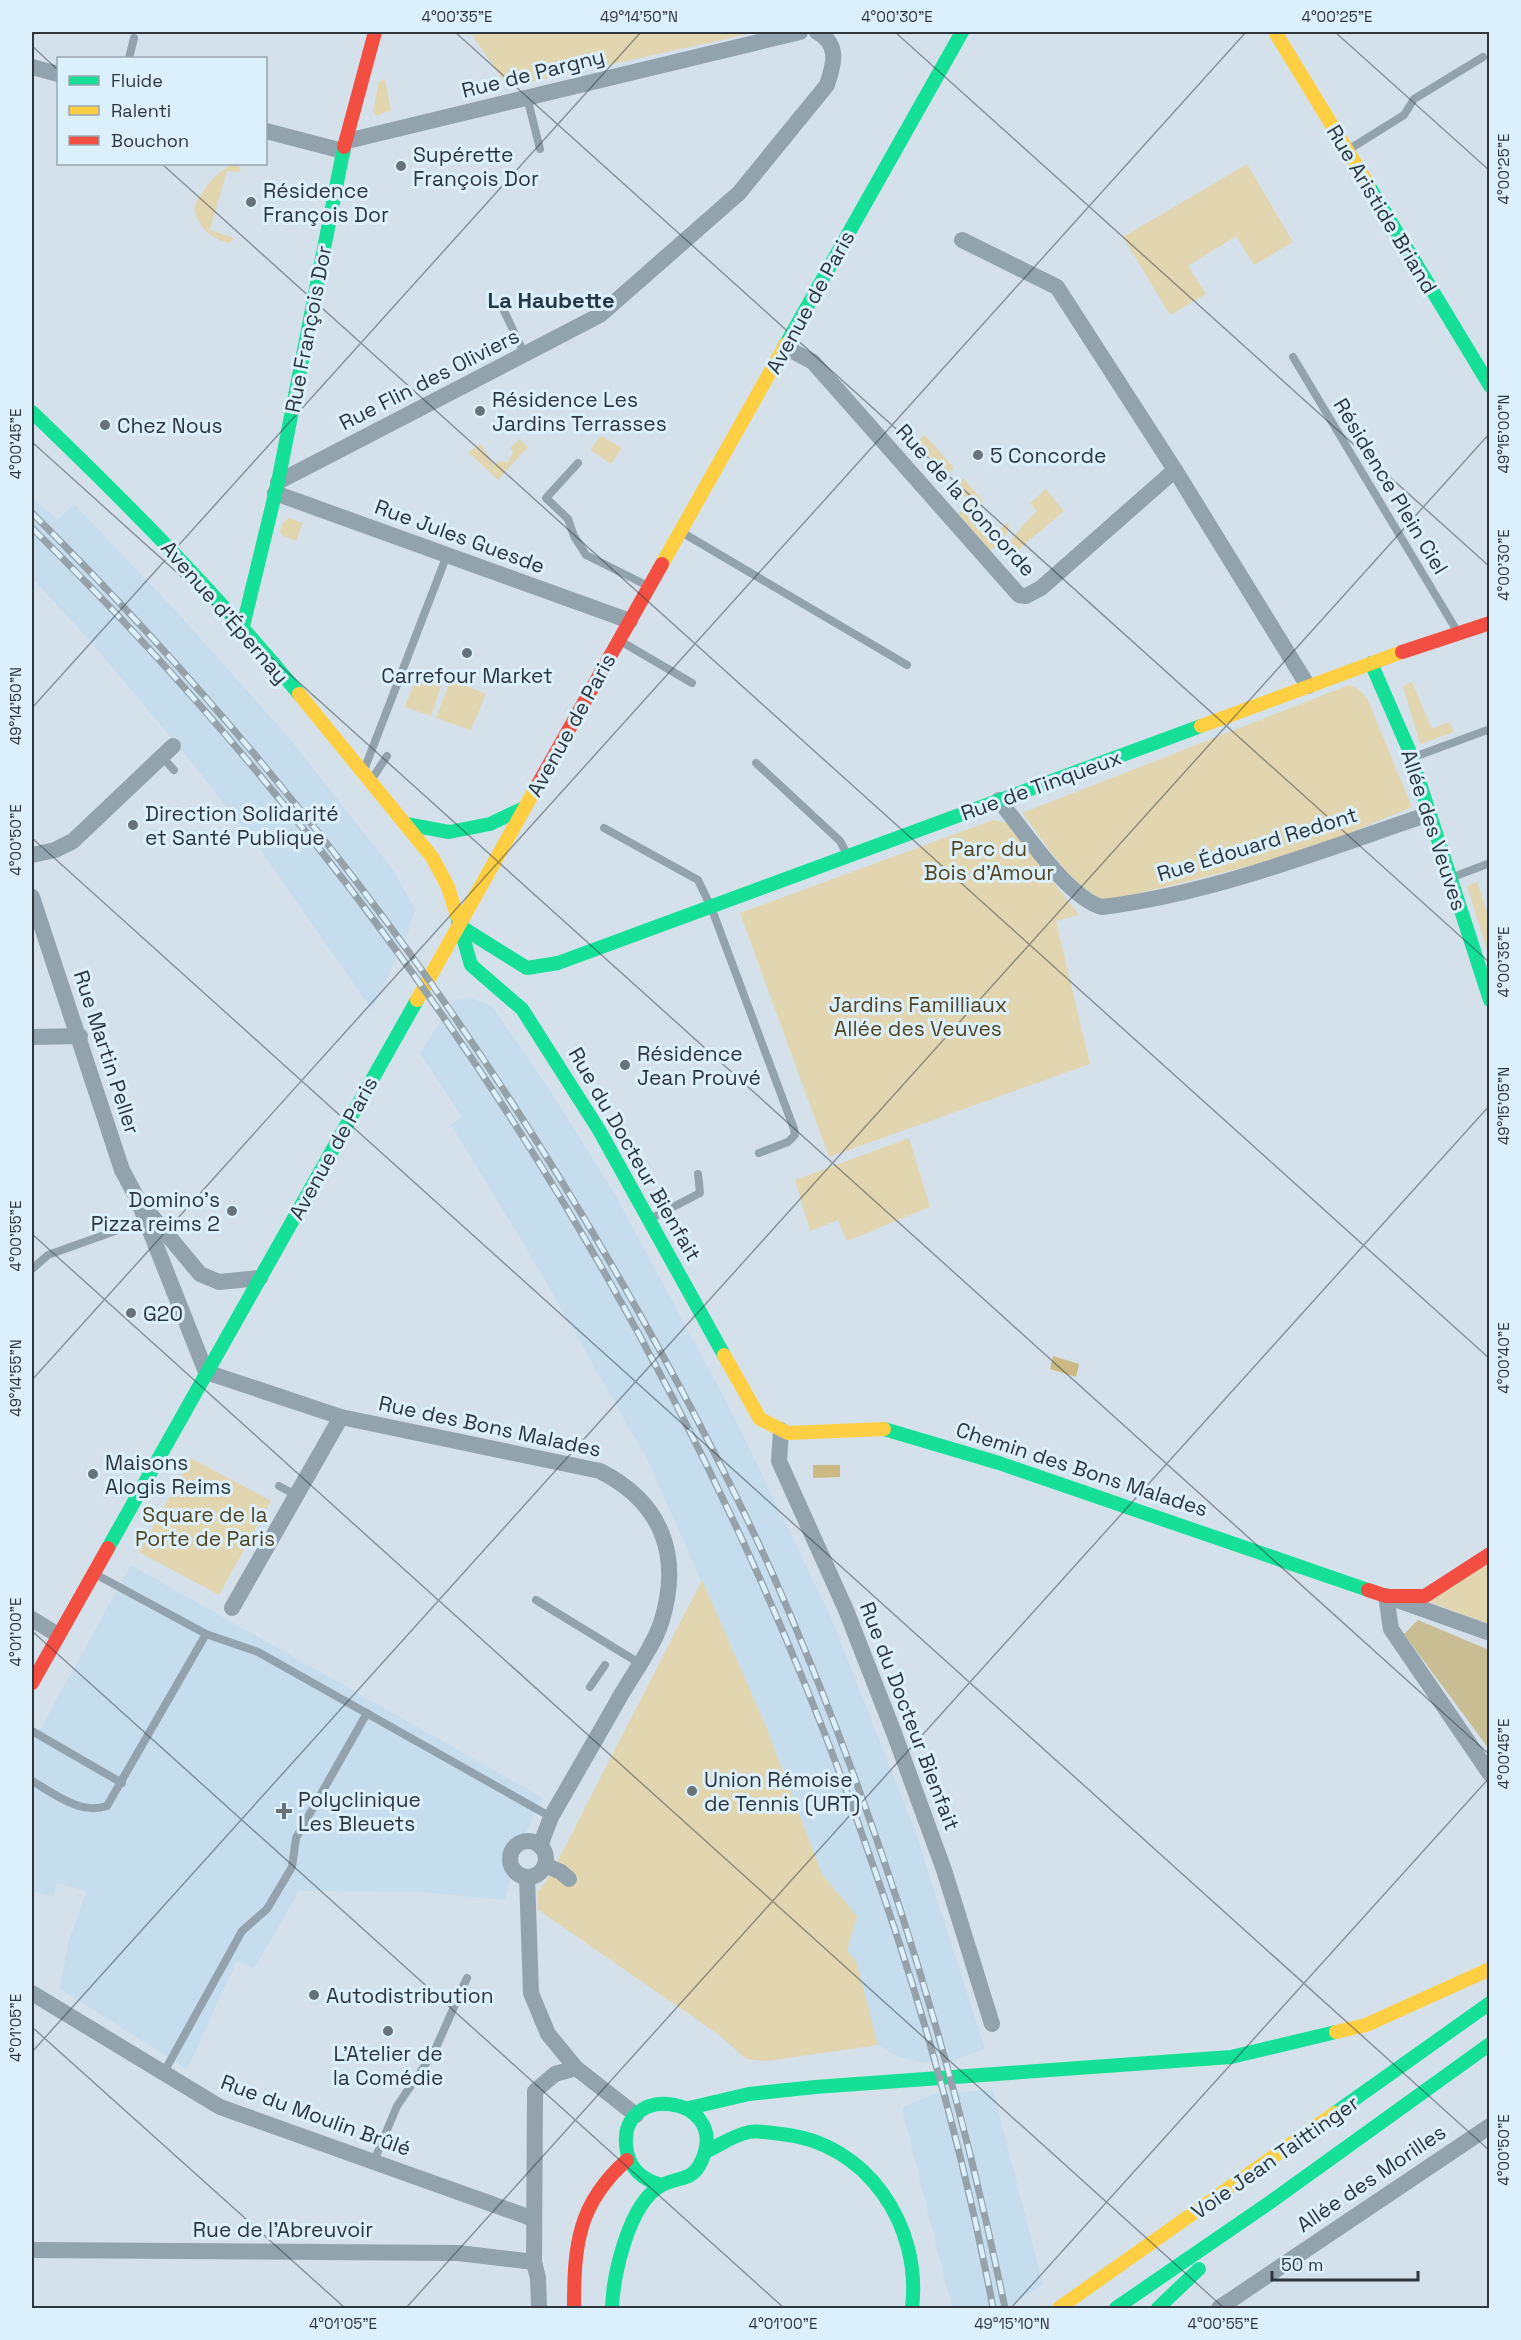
<svg xmlns="http://www.w3.org/2000/svg" width="1521" height="2340" font-family="'Space Grotesk',sans-serif">
<rect width="100%" height="100%" fill="#d4e1ea"/>
<!-- built -->
<g fill="#c5ddec">
<path d="M 32,497 L 58,520 L 74,504 L 176,611 L 290,739 L 393,870 L 415,909 L 408,932 L 372,1010 L 257,845 L 184,753 L 91,642 L 32,578 Z"/>
<path d="M 470,998 L 492,1006 L 549,1089 L 616,1196 L 730,1409 L 829,1613 L 914,1828 L 985,2049 L 956,2059 L 925,2063 L 899,2057 L 878,2045 L 847,1951 L 857,1916 L 822,1874 L 765,1724 L 647,1459 L 530,1254 L 451,1125 L 462,1117 L 420,1053 L 454,1000 Z"/>
<path d="M 131,1565 L 543,1798 L 517,1849 L 505,1900 L 424,1892 L 299,1891 L 254,1969 L 237,1961 L 187,2069 L 60,1989 L 68,1944 L 86,1891 L 57,1883 L 53,1896 L 32,1891 L 32,1744 Z"/>
<path d="M 993,2090 L 1043,2285 L 1006,2308 L 952,2308 L 902,2108 L 933,2094 Z"/>
</g>
<!-- green -->
<g fill="#e2d6b0">
<path d="M 470,32 L 757,32 L 508,87 Z"/>
<path d="M 385,80 L 391,110 L 376,116 L 373,111 L 379,81 Z"/>
<path d="M 233,164 L 241,168 L 239,172 L 227,171 L 210,230 L 234,238 L 230,243 C 212,240 199,228 194,209 C 199,193 217,171 233,164 Z"/>
<path d="M 1247,164 L 1293,242 L 1254,265 L 1236,236 L 1188,266 L 1206,294 L 1170,315 L 1123,237 Z"/>
<path d="M 925,435 L 954,468 L 946,475 L 916,442 Z"/>
<path d="M 601,436 L 622,448 L 611,464 L 590,450 Z"/>
<path d="M 519,439 L 528,447 L 498,480 L 468,452 L 481,444 L 494,466 L 498,461 L 508,462 L 513,452 L 510,448 Z"/>
<path d="M 963,478 L 983,501 L 976,508 L 996,532 L 1008,522 C 1011,536 999,542 990,551 L 958,514 L 970,502 L 955,485 Z"/>
<path d="M 1046,489 L 1064,511 L 1009,558 L 1002,550 C 1015,537 1023,523 1037,511 L 1030,503 Z"/>
<path d="M 289,518 L 303,523 L 296,541 L 283,536 L 280,531 L 283,522 Z"/>
<path d="M 420,668 L 444,677 L 431,716 L 405,707 Z"/>
<path d="M 451,679 L 486,694 L 471,730 L 436,718 Z"/>
<path d="M 1412,682 L 1432,729 L 1449,722 L 1454,732 L 1420,744 L 1403,686 Z"/>
<path d="M 1349,685 L 1357,688 L 1367,698 L 1412,807 L 1301,853 L 1108,901 C 1070,888 1046,843 1022,813 Z"/>
<path d="M 993,820 L 1007,823 L 1079,915 L 1056,921 L 1090,1064 L 829,1157 L 740,913 Z"/>
<path d="M 1477,882 L 1489,918 L 1489,956 L 1467,886 Z"/>
<path d="M 909,1138 L 930,1207 L 847,1241 L 838,1220 L 810,1231 L 795,1180 Z"/>
<path d="M 191,1458 L 271,1501 L 219,1595 L 139,1552 Z"/>
<path d="M 1489,1563 L 1489,1624 L 1429,1602 Z"/>
<path d="M 702,1580 L 765,1724 L 822,1874 L 857,1916 L 847,1951 L 856,1961 L 878,2045 L 767,2061 L 746,2059 L 719,2035 L 537,1909 L 538,1892 L 551,1874 Z"/>
</g>
<!-- forest -->
<path fill="#c9bd94" d="M 1418,1620 L 1489,1650 L 1489,1749 L 1404,1634 Z"/>
<!-- water -->
<g fill="#cdb983">
<path d="M 1053,1356 L 1079,1364 L 1076,1377 L 1050,1369 Z"/>
<path d="M 813,1465 L 840,1465 L 840,1477 L 813,1478 Z"/>
</g>
<g fill="none" stroke-linecap="round" stroke-linejoin="round">
<!-- lane -->
<g stroke="#92a3ae" stroke-width="8">
<path d="M 129,58 L 134,38"/>
<path d="M 527,97 L 540,149"/>
<path d="M 1348,150 L 1404,115 L 1414,99 L 1483,57"/>
<path d="M 504,311 L 525,355"/>
<path d="M 1293,357 L 1457,631"/>
<path d="M 578,463 L 546,498 L 568,519 L 574,536 L 586,555 L 646,585"/>
<path d="M 683,533 L 907,665"/>
<path d="M 622,642 L 692,683"/>
<path d="M 162,757 L 174,770"/>
<path d="M 1414,757 L 1490,729"/>
<path d="M 756,763 L 840,841 L 848,856"/>
<path d="M 364,770 L 447,555"/>
<path d="M 372,779 L 387,756"/>
<path d="M 604,828 L 698,880 L 711,907 L 794,1129 L 795,1135 L 788,1142 L 759,1153"/>
<path d="M 1453,877 L 1490,863"/>
<path d="M 652,1218 L 700,1193 L 698,1174"/>
<path d="M 32,1269 L 48,1255 L 146,1220"/>
<path d="M 279,1486 L 296,1495"/>
<path d="M 97,1575 L 206,1634 L 258,1652 L 551,1817"/>
<path d="M 536,1600 L 639,1663"/>
<path d="M 590,1687 L 605,1665"/>
<path d="M 32,1731 L 122,1783"/>
<path d="M 32,1781 C 55,1794 80,1815 107,1806 L 206,1634"/>
<path d="M 164,2072 L 242,1931 L 267,1909 L 292,1867 L 296,1838 L 367,1713"/>
<path d="M 374,2161 L 397,2106 L 434,2052 L 467,1978"/>
</g>
<!-- street -->
<g stroke="#92a3ae" stroke-width="16">
<path d="M 32,67 L 58,74"/>
<path d="M 266,131 L 343,151"/>
<path d="M 347,141 L 800,32"/>
<path d="M 962,240 L 1057,287 L 1175,470 L 1308,686"/>
<path d="M 785,347 L 813,362 L 1019,595 L 1026,596 L 1041,588 L 1175,470"/>
<path d="M 278,482 L 600,315 L 739,193 L 827,85 C 834,64 840,44 817,32"/>
<path d="M 275,493 L 630,621"/>
<path d="M 999,800 C 1022,829 1068,898 1102,907 C 1215,893 1322,850 1429,814"/>
<path d="M 32,855 L 55,850 L 73,841 L 173,746"/>
<path d="M 32,897 L 122,1170 L 137,1198 L 206,1372 L 341,1417 L 600,1471 C 663,1503 682,1557 661,1623 C 654,1646 629,1680 617,1702 C 595,1741 573,1779 551,1817 L 540,1846"/>
<path d="M 32,1037 L 80,1036"/>
<path d="M 146,1209 L 200,1274 L 219,1282 L 260,1278"/>
<path d="M 781,1430 L 779,1461 L 846,1610 L 894,1733 L 944,1870 L 992,2024"/>
<path d="M 232,1608 L 341,1417"/>
<path d="M 32,1619 L 58,1635"/>
<path d="M 1490,1633 L 1386,1596 L 1391,1629 L 1490,1774"/>
<circle cx="528" cy="1859" r="18"/>
<path d="M 545,1865 L 561,1872 L 569,1879"/>
<path d="M 527,1877 L 531,1993 L 548,2034 L 576,2068 L 555,2074 L 535,2091 L 534,2262 L 538,2278 L 539,2308"/>
<path d="M 32,1993 L 220,2107 L 534,2219"/>
<path d="M 576,2068 L 636,2115"/>
<path d="M 32,2250 L 458,2253 L 534,2262"/>
<path d="M 1219,2308 L 1490,2126"/>
</g>
<!-- fast -->
<g stroke="#16e098" stroke-width="14">
<path d="M 1369,186 L 1490,386"/>
<path d="M 786,344 L 962,32"/>
<path d="M 32,412 C 126,502 216,593 299,694"/>
<path d="M 243,626 L 278,482 L 344,147"/>
<path d="M 1371,663 L 1409,750 L 1490,1000"/>
<path d="M 406,824 L 449,832 L 490,824 L 524,808"/>
<path d="M 457,916 L 471,965 L 522,1009 L 599,1130 L 724,1355"/>
<path d="M 458,925 L 527,968 L 558,963 L 1201,726"/>
<path d="M 884,1429 L 999,1463 L 1368,1590"/>
<path d="M 108,1548 L 417,1000"/>
<path d="M 689,2108 L 749,2094 L 815,2087 L 1231,2057 L 1336,2032"/>
<path d="M 1335,2113 L 1490,2003"/>
<path d="M 707,2151 C 720,2145 734,2135 749,2132 C 759,2130 770,2133 781,2134 C 867,2142 922,2226 912,2308"/>
<path d="M 612,2308 C 613,2275 629,2202 662,2185 C 679,2176 693,2182 702,2160 C 731,2094 613,2080 627,2152 C 631,2171 644,2180 661,2185"/>
<path d="M 1116,2308 L 1269,2203 L 1490,2044"/>
<path d="M 1158,2308 L 1199,2269"/>
</g>
<!-- slow -->
<g stroke="#ffcf43" stroke-width="14">
<path d="M 1275,32 L 1369,186"/>
<path d="M 662,564 L 786,344"/>
<path d="M 299,694 L 432,857 L 448,887 L 457,916"/>
<path d="M 1201,726 L 1402,652"/>
<path d="M 417,1000 L 537,786"/>
<path d="M 724,1355 L 760,1419 L 788,1433 L 884,1429"/>
<path d="M 1336,2032 L 1366,2025 L 1490,1969"/>
<path d="M 1059,2308 L 1335,2113"/>
</g>
<!-- jam -->
<g stroke="#f24e42" stroke-width="14">
<path d="M 344,147 L 375,32"/>
<path d="M 1402,652 L 1490,623"/>
<path d="M 537,786 L 662,564"/>
<path d="M 1368,1590 L 1386,1596 L 1425,1596 L 1490,1554"/>
<path d="M 32,1683 L 108,1548"/>
<path d="M 574,2308 C 574,2245 578,2203 627,2160"/>
</g>
<defs>
<g id="rail">
<path d="M 32,513 C 269,748 459,998 625,1288 C 678,1381 729,1477 773,1575 C 877,1811 953,2056 1005,2308"/>
<path d="M 32,528 C 407,896 695,1355 868,1851 C 921,2000 964,2153 993,2308"/>
</g>
</defs>
<!-- rail casing -->
<use href="#rail" stroke="#95a2aa" stroke-width="7"/>
<!-- rail -->
<use href="#rail" stroke="#dcf0fc" stroke-width="4.5" stroke-dasharray="14" stroke-linecap="butt"/>
</g>
<!-- ticks -->
<path fill="none" stroke="#2d363d" stroke-width="1.5" stroke-opacity="0.45" d="M 455,32 L 1490,963M 895,32 L 1490,567M 1335,32 L 1490,171M 32,36 L 36,32M 32,46 L 58,70M 162,164 L 1490,1359M 32,442 L 1490,1755M 32,708 L 641,32M 32,838 L 1490,2151M 32,1234 L 1224,2308M 32,1380 L 1246,32M 32,1631 L 784,2308M 32,2027 L 345,2308M 32,2052 L 1490,433M 406,2308 L 1490,1105M 1011,2308 L 1490,1777"/>
<!-- markers -->
<g fill="#67727a" stroke="#dcf0fc" stroke-width="2">
<circle cx="401" cy="166" r="6"/>
<circle cx="251" cy="202" r="6"/>
<circle cx="480" cy="411" r="6"/>
<circle cx="105" cy="425" r="6"/>
<circle cx="978" cy="455" r="6"/>
<circle cx="467" cy="653" r="6"/>
<circle cx="133" cy="825" r="6"/>
<circle cx="625" cy="1065" r="6"/>
<circle cx="232" cy="1211" r="6"/>
<circle cx="131" cy="1313" r="6"/>
<circle cx="93" cy="1474" r="6"/>
<circle cx="692" cy="1791" r="6"/>
<path d="M281 1802h6v6h6v6h-6v6h-6v-6h-6v-6h6z"/>
<circle cx="314" cy="1995" r="6"/>
<circle cx="388" cy="2031" r="6"/>
</g>
<g text-anchor="middle" dominant-baseline="central" stroke-width="6" stroke-linejoin="round" paint-order="stroke">
<!-- street labels -->
<g font-size="21" fill="#2d363d" stroke="#dcf0fc">
<text transform="translate(533 73) rotate(-14)">Rue de Pargny</text>
<text transform="translate(1382 209) rotate(59)">Rue Aristide Briand</text>
<text transform="translate(810 302) rotate(-61)">Avenue de Paris</text>
<text transform="translate(308 329) rotate(-79)">Rue François Dor</text>
<text transform="translate(429 379) rotate(-27)">Rue Flin des Oliviers</text>
<text transform="translate(1391 486) rotate(59)">Résidence Plein Ciel</text>
<text transform="translate(966 500) rotate(48)">Rue de la Concorde</text>
<text transform="translate(460 536) rotate(20)">Rue Jules Guesde</text>
<text transform="translate(225 612) rotate(49)">Avenue d'Épernay</text>
<text transform="translate(571 725) rotate(-61)">Avenue de Paris</text>
<text transform="translate(1041 785) rotate(-20)">Rue de Tinqueux</text>
<text transform="translate(1434 830) rotate(72)">Allée des Veuves</text>
<text transform="translate(1257 844) rotate(-17)">Rue Édouard Redont</text>
<text transform="translate(107 1052) rotate(72)">Rue Martin Peller</text>
<text transform="translate(333 1148) rotate(-61)">Avenue de Paris</text>
<text transform="translate(635 1154) rotate(60)">Rue du Docteur Bienfait</text>
<text transform="translate(490 1426) rotate(12)">Rue des Bons Malades</text>
<text transform="translate(1082 1469) rotate(18)">Chemin des Bons Malades</text>
<text transform="translate(910 1716) rotate(69)">Rue du Docteur Bienfait</text>
<text transform="translate(316 2115) rotate(20)">Rue du Moulin Brûlé</text>
<text transform="translate(1275 2157) rotate(-35)">Voie Jean Taittinger</text>
<text transform="translate(1371 2178) rotate(-34)">Allée des Morilles</text>
<text x="283" y="2229">Rue de l'Abreuvoir</text>
</g>
<!-- poi labels -->
<g font-size="21" fill="#2d363d" stroke="#dcf0fc" text-anchor="start">
<text x="413" y="154">Supérette<tspan x="413" dy="24">François Dor</tspan></text>
<text x="263" y="190">Résidence<tspan x="263" dy="24">François Dor</tspan></text>
<text x="492" y="399">Résidence Les<tspan x="492" dy="24">Jardins Terrasses</tspan></text>
<text x="117" y="425">Chez Nous</text>
<text x="990" y="455">5 Concorde</text>
<text x="467" y="675" text-anchor="middle">Carrefour Market</text>
<text x="145" y="813">Direction Solidarité<tspan x="145" dy="24">et Santé Publique</tspan></text>
<text x="637" y="1053">Résidence<tspan x="637" dy="24">Jean Prouvé</tspan></text>
<text x="220" y="1199" text-anchor="end">Domino's<tspan x="220" dy="24">Pizza reims 2</tspan></text>
<text x="143" y="1313">G20</text>
<text x="105" y="1462">Maisons<tspan x="105" dy="24">Alogis Reims</tspan></text>
<text x="704" y="1779">Union Rémoise<tspan x="704" dy="24">de Tennis (URT)</tspan></text>
<text x="298" y="1799">Polyclinique<tspan x="298" dy="24">Les Bleuets</tspan></text>
<text x="326" y="1995">Autodistribution</text>
<text x="388" y="2053" text-anchor="middle">L'Atelier de<tspan x="388" dy="24">la Comédie</tspan></text>
</g>
<!-- park labels -->
<g font-size="21" fill="#524421" stroke="#dcf0fc">
<text x="989" y="848">Parc du<tspan x="989" dy="24">Bois d'Amour</tspan></text>
<text x="918" y="1004">Jardins Familliaux<tspan x="918" dy="24">Allée des Veuves</tspan></text>
<text x="205" y="1514">Square de la<tspan x="205" dy="24">Porte de Paris</tspan></text>
</g>
<!-- neighbourhood labels -->
<g font-size="22" font-weight="bold" fill="#243845" stroke="#dcf0fc">
<text x="551" y="300">La Haubette</text>
</g>
</g>
<!-- border -->
<rect width="1521" height="2340" fill="none" stroke="#dcf0fc" stroke-width="66"/>
<!-- legend -->
<rect x="57" y="57" width="210" height="108" fill="#dcf0fc" stroke="#96a6b0" stroke-width="1.5"/>
<rect x="69" y="76" width="30" height="9" fill="#16e098" stroke="#96a6b0" stroke-width="1.5"/>
<text x="111" y="87" font-size="18" fill="#2d363d">Fluide</text>
<rect x="69" y="106" width="30" height="9" fill="#ffcf43" stroke="#96a6b0" stroke-width="1.5"/>
<text x="111" y="117" font-size="18" fill="#2d363d">Ralenti</text>
<rect x="69" y="136" width="30" height="9" fill="#f24e42" stroke="#96a6b0" stroke-width="1.5"/>
<text x="111" y="147" font-size="18" fill="#2d363d">Bouchon</text>
<!-- scale -->
<path d="M1272 2271v9h146v-9" fill="none" stroke="#2d363d" stroke-width="3"/>
<text x="1281" y="2271" font-size="18" fill="#2d363d" stroke="#dcf0fc" stroke-width="4.5" paint-order="stroke">50 m</text>
<rect x="33" y="33" width="1455" height="2274" fill="none" stroke="#2d363d" stroke-width="2"/>
<g font-size="15" text-anchor="middle" fill="#2d363d">
<text x="457" y="22">4°00'35"E</text>
<text x="639" y="22">49°14'50"N</text>
<text x="897" y="22">4°00'30"E</text>
<text x="1337" y="22">4°00'25"E</text>
<text transform="translate(1504 169) rotate(-90)" y="5">4°00'25"E</text>
<text transform="translate(1504 434) rotate(-90)" y="5">49°15'00"N</text>
<text transform="translate(16 444) rotate(-90)" y="5">4°00'45"E</text>
<text transform="translate(1504 565) rotate(-90)" y="5">4°00'30"E</text>
<text transform="translate(16 706) rotate(-90)" y="5">49°14'50"N</text>
<text transform="translate(16 840) rotate(-90)" y="5">4°00'50"E</text>
<text transform="translate(1504 962) rotate(-90)" y="5">4°00'35"E</text>
<text transform="translate(1504 1106) rotate(-90)" y="5">49°15'05"N</text>
<text transform="translate(16 1236) rotate(-90)" y="5">4°00'55"E</text>
<text transform="translate(1504 1358) rotate(-90)" y="5">4°00'40"E</text>
<text transform="translate(16 1378) rotate(-90)" y="5">49°14'55"N</text>
<text transform="translate(16 1632) rotate(-90)" y="5">4°01'00"E</text>
<text transform="translate(1504 1754) rotate(-90)" y="5">4°00'45"E</text>
<text transform="translate(16 2028) rotate(-90)" y="5">4°01'05"E</text>
<text transform="translate(1504 2150) rotate(-90)" y="5">4°00'50"E</text>
<text x="343" y="2329">4°01'05"E</text>
<text x="783" y="2329">4°01'00"E</text>
<text x="1012" y="2329">49°15'10"N</text>
<text x="1223" y="2329">4°00'55"E</text>
</g>
</svg>
